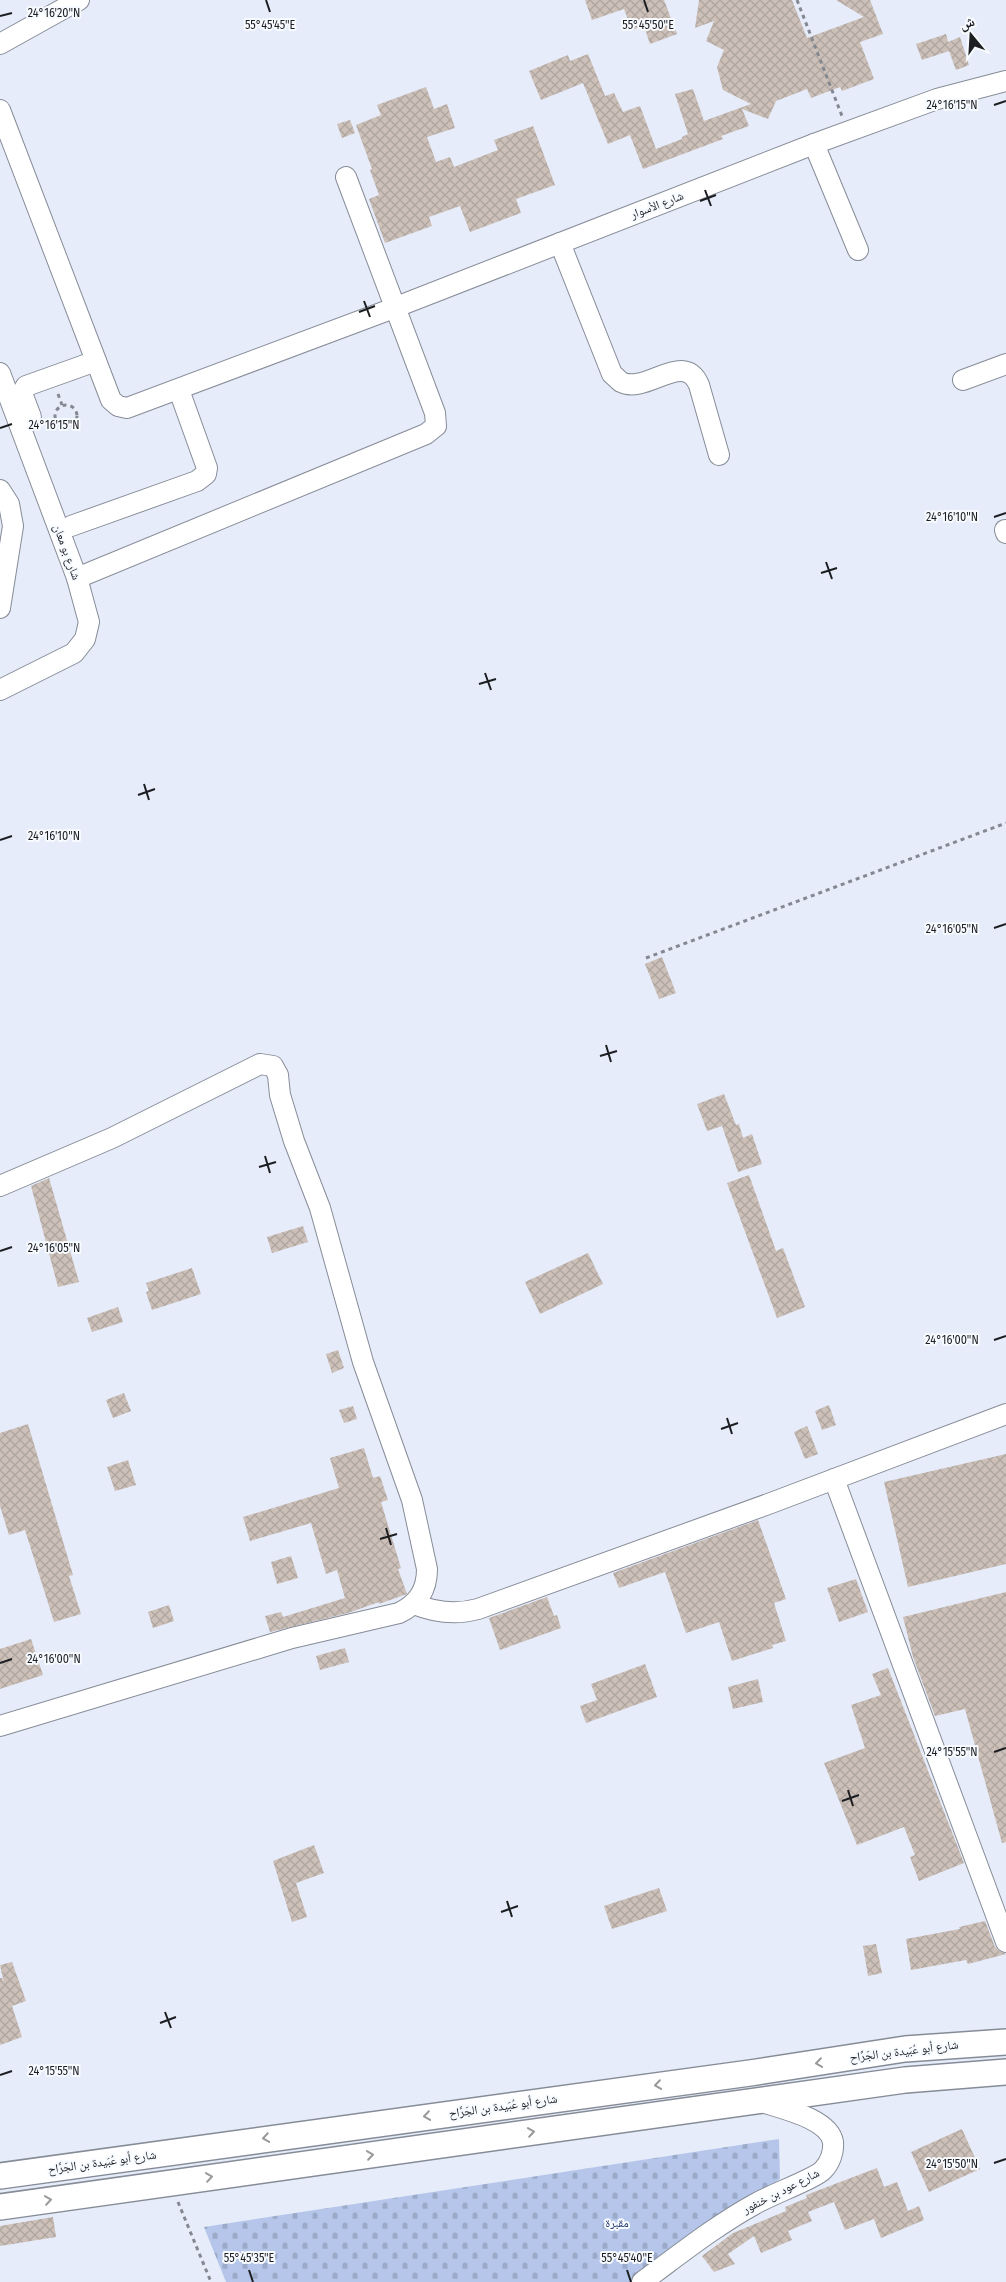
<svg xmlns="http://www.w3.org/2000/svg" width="1006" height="2282" font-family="'Fira Sans Condensed','Noto Naskh Arabic',sans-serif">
<defs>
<pattern id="cemetery-stones" width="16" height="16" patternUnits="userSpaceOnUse" patternTransform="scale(1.25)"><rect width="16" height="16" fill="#b5c6ea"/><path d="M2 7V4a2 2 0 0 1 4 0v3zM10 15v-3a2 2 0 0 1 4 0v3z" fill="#9baac8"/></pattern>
<pattern id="building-cross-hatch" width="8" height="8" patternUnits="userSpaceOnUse" patternTransform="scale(1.25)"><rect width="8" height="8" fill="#cdc0b9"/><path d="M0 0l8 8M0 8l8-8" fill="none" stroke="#afa59f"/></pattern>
</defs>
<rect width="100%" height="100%" fill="#e6ecf9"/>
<!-- cemetery -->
<path fill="url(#cemetery-stones)" d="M 779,2139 L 780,2179 L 637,2282 L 226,2282 L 204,2227 Z"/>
<!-- building -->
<g fill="url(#building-cross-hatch)">
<path d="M 585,0 L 664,0 L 677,34 L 650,44 L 644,26 L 632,30 L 624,9 L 592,20 Z"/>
<path d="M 699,0 L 792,0 L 807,38 L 864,17 L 836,0 L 870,0 L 883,34 L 860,42 L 874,79 L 842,91 L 840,87 L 811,98 L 807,89 L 776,101 L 768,119 L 742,109 L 749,126 L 721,136 L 723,139 L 643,169 L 630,135 L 608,144 L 583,83 L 541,100 L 529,71 L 568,55 L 570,61 L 588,54 L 605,96 L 614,93 L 623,112 L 640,106 L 656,149 L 682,139 L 682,137 L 688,134 L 675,94 L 693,89 L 704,121 L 751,104 L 723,90 L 717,67 L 724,50 L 706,41 L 714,21 L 695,28 Z"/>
<path d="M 946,34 L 948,42 L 960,37 L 969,65 L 956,70 L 949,51 L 922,60 L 916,44 Z"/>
<path d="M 426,87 L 434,109 L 447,104 L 455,128 L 427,137 L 436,162 L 450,157 L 454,167 L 498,150 L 494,140 L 533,126 L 555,185 L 516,199 L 521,213 L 470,232 L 460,206 L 429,217 L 432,226 L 385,243 L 369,199 L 379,195 L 370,170 L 372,169 L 356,125 L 381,115 L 377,105 Z"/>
<path d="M 350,120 L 355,133 L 342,138 L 337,124 Z"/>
<path d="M 662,957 L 676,993 L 659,999 L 645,964 Z"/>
<path d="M 724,1094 L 736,1125 L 739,1124 L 743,1138 L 752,1134 L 762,1164 L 738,1172 L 722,1126 L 707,1131 L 697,1104 Z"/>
<path d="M 749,1175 L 776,1251 L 783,1248 L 805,1307 L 777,1318 L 727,1183 Z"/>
<path d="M 49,1178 L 79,1282 L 58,1287 L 31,1186 Z"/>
<path d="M 303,1226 L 308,1242 L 272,1253 L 267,1237 Z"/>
<path d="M 588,1253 L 603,1284 L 540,1314 L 525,1282 Z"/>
<path d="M 192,1268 L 201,1294 L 152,1310 L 146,1292 L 149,1291 L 146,1283 Z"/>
<path d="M 118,1307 L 123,1322 L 92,1332 L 87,1318 Z"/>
<path d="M 338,1350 L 344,1368 L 332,1373 L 326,1354 Z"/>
<path d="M 124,1393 L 131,1411 L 113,1418 L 106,1400 Z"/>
<path d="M 829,1405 L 836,1425 L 822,1430 L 815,1411 Z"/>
<path d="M 353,1406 L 357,1419 L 344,1423 L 339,1410 Z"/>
<path d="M 28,1424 L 73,1575 L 69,1576 L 81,1614 L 54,1622 L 25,1530 L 9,1535 L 0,1506 L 0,1433 Z"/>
<path d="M 807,1426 L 818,1454 L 805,1459 L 794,1432 Z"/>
<path d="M 364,1448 L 373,1478 L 380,1476 L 388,1500 L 381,1502 L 401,1568 L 398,1569 L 407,1594 L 379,1604 L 379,1602 L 348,1613 L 270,1632 L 265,1616 L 281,1612 L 283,1617 L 345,1598 L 337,1570 L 326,1574 L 311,1523 L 250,1541 L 243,1517 L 339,1488 L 330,1458 Z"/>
<path d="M 1006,1454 L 1006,1564 L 908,1587 L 884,1482 Z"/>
<path d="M 128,1460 L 136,1485 L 115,1491 L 107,1467 Z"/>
<path d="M 758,1520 L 786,1599 L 774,1603 L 786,1641 L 772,1645 L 773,1648 L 732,1661 L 719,1622 L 686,1633 L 665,1572 L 619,1588 L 613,1573 Z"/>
<path d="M 291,1556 L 298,1578 L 277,1584 L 271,1562 Z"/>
<path d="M 856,1579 L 868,1612 L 839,1622 L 827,1588 Z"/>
<path d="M 1006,1592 L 1006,1842 L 1002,1843 L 965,1709 L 935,1716 L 913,1657 L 903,1617 Z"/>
<path d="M 547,1597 L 554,1616 L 557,1615 L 561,1628 L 500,1650 L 489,1618 Z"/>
<path d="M 169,1605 L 174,1621 L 153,1628 L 148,1612 Z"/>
<path d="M 31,1639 L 43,1675 L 0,1689 L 0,1649 Z"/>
<path d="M 345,1648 L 349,1662 L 320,1670 L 316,1656 Z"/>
<path d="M 645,1664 L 657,1697 L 586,1723 L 580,1706 L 597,1700 L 591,1684 Z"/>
<path d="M 888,1668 L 964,1863 L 919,1881 L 910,1857 L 915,1855 L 904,1827 L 857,1845 L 824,1763 L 865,1748 L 851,1705 L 881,1695 L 872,1674 Z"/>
<path d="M 758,1679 L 763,1702 L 733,1709 L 728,1687 Z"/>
<path d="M 314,1845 L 324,1873 L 296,1883 L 307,1917 L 292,1922 L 273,1861 Z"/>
<path d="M 659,1888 L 667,1911 L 612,1929 L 604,1906 Z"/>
<path d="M 985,1921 L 995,1947 L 999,1951 L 1006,1954 L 968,1964 L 966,1960 L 911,1970 L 906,1939 L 960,1929 L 959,1927 Z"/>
<path d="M 876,1944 L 882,1973 L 868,1976 L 863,1946 Z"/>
<path d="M 12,1962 L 26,2001 L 12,2006 L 22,2037 L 0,2045 L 0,1978 L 2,1978 L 4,1983 L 0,1965 Z"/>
<path d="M 962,2129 L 980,2169 L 929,2192 L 911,2152 Z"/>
<path d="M 877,2168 L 884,2187 L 897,2182 L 908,2211 L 919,2206 L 924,2220 L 881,2238 L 874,2219 L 845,2230 L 834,2202 L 808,2212 L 812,2221 L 788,2231 L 792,2240 L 761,2253 L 754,2236 L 728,2254 L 735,2264 L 714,2272 L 702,2256 L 733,2233 L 786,2211 L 785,2207 L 807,2198 L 806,2195 Z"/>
<path d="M 53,2217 L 56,2237 L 0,2246 L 0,2226 Z"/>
</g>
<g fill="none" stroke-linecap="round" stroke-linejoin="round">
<defs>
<g id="minor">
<path d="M 0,44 L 79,0"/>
<path d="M 0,110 L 111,400 L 118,406 L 127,408 L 386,311 L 814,144 L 937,99 L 1006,81"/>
<path d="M 814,144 L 858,250"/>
<path d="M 560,243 L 612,374 C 615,376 618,380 621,382 C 646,395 684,349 699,385 L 719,455"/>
<path d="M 0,373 L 77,578 L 89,622 L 85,639 L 74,653 L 0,690"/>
<path d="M 963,380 L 1006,364"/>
<path d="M 31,417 L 22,393 L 26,386 L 96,361"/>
<path d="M 0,490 L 9,504 L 13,526 L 0,608"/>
<path d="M 71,526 L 197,481 L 206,474 L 207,468 L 179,390"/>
<path d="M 1005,530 L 1006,533"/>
<path d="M 77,578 L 426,434 L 436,426 L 435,413 L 346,177"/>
<path d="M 0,1186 L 112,1138 L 260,1064 L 273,1066 L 278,1075 L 280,1095 L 294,1141 L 320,1208 L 363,1362 L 412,1500 L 427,1569 C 427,1590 418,1604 399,1613 L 292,1638 L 0,1726"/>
<path d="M 834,1479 L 1006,1942"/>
<path d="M 414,1604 C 436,1613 456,1615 478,1609 L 771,1503 L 1006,1414"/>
<path d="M 642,2282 C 679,2255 715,2226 755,2204 C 768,2196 816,2178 823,2170 C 830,2163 834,2152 833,2142 C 829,2118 779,2108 759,2101"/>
</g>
<g id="major">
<path d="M 0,2176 L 750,2073 L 905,2049 L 1006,2042"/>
<path d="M 0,2207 L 905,2080 L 1006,2072"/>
</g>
</defs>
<!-- minor casing -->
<use href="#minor" stroke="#868c97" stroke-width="22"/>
<!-- major casing -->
<use href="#major" stroke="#868c97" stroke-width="28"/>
<!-- path -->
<g stroke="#848891" stroke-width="3" stroke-dasharray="4 4" stroke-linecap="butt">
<path d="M 797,0 L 842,116"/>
<path d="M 58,394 L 62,405"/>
<circle cx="66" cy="416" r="11"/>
<path d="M 646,958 L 1006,823"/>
<path d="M 178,2202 L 211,2282"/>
</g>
<!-- minor -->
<use href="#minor" stroke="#fff" stroke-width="20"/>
<!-- major -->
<use href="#major" stroke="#fff" stroke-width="25"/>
</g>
<!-- one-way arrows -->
<defs><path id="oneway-chevron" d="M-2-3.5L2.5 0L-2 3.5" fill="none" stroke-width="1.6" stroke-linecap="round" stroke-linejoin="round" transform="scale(1.25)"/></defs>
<g stroke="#999a9c">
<use href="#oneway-chevron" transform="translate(819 2063) rotate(172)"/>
<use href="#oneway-chevron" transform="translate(658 2085) rotate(172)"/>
<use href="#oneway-chevron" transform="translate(427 2116) rotate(172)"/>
<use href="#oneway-chevron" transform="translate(531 2132) rotate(-8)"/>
<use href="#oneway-chevron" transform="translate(266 2138) rotate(171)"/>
<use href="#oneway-chevron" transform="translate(370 2155) rotate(-8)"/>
<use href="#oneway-chevron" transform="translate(209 2177) rotate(-8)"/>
<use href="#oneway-chevron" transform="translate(48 2200) rotate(-8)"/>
</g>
<!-- ticks -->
<path fill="none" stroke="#1c1e22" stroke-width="2" d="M 266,0 L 270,12M 644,0 L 648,12M 0,16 L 12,13M 994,105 L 1006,101M 705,190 L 711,206M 700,201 L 716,195M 364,301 L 370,317M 359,312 L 375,306M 0,428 L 12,424M 994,517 L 1006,513M 826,562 L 832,579M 821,573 L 837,568M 485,673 L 491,690M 479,684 L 496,679M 144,784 L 149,800M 138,795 L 155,789M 0,840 L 12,836M 994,928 L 1006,924M 606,1045 L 611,1062M 600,1056 L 617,1051M 265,1156 L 270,1173M 259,1167 L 276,1162M 0,1251 L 12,1247M 994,1340 L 1006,1336M 727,1418 L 732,1434M 721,1429 L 738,1423M 386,1528 L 391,1545M 380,1539 L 397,1534M 0,1663 L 12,1659M 994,1752 L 1006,1748M 848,1790 L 853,1806M 842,1801 L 859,1795M 507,1901 L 512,1917M 501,1912 L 518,1906M 165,2012 L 171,2028M 160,2023 L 176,2017M 0,2075 L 12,2071M 994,2163 L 1006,2159M 249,2270 L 253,2282M 627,2270 L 631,2282"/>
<g text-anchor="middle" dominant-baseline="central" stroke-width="4" stroke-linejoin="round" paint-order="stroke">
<!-- street labels -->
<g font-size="12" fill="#1c1e22" stroke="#f7fafe">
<text transform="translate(657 205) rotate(-21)">شارع الأسوار</text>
<text transform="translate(67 552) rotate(70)">شارع بو معان</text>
<text transform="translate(904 2051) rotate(-7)">شارع أبو عُبَيدة بن الجَرَّاح</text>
<text transform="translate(503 2106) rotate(-8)">شارع أبو عُبَيدة بن الجَرَّاح</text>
<text transform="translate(102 2162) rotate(-8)">شارع أبو عُبَيدة بن الجَرَّاح</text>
<text transform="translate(781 2191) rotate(-27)">شارع عود بن خنفور</text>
</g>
<!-- park labels -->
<g font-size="12" fill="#263d72" stroke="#f7fafe">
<text x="617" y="2223">مقبرة</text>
</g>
</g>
<g font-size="12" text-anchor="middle" fill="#1c1e22" stroke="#f7fafe" stroke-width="4" stroke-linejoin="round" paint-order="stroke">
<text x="54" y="17">24°16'20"N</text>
<text x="270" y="29">55°45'45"E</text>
<text x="648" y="29">55°45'50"E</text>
<text x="952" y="109">24°16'15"N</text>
<text x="54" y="429">24°16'15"N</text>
<text x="952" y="521">24°16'10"N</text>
<text x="54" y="840">24°16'10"N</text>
<text x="952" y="933">24°16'05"N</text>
<text x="54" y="1252">24°16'05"N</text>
<text x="952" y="1344">24°16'00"N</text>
<text x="54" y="1663">24°16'00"N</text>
<text x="952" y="1756">24°15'55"N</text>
<text x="54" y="2075">24°15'55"N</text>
<text x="952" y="2168">24°15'50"N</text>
<text x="249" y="2262">55°45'35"E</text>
<text x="627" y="2262">55°45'40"E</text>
</g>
<!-- north arrow -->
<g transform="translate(971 35) rotate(342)" stroke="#f7fafe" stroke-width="4" paint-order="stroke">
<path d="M0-4L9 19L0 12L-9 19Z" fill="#1c1e22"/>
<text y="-8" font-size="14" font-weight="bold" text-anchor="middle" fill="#1c1e22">ش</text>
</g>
</svg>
